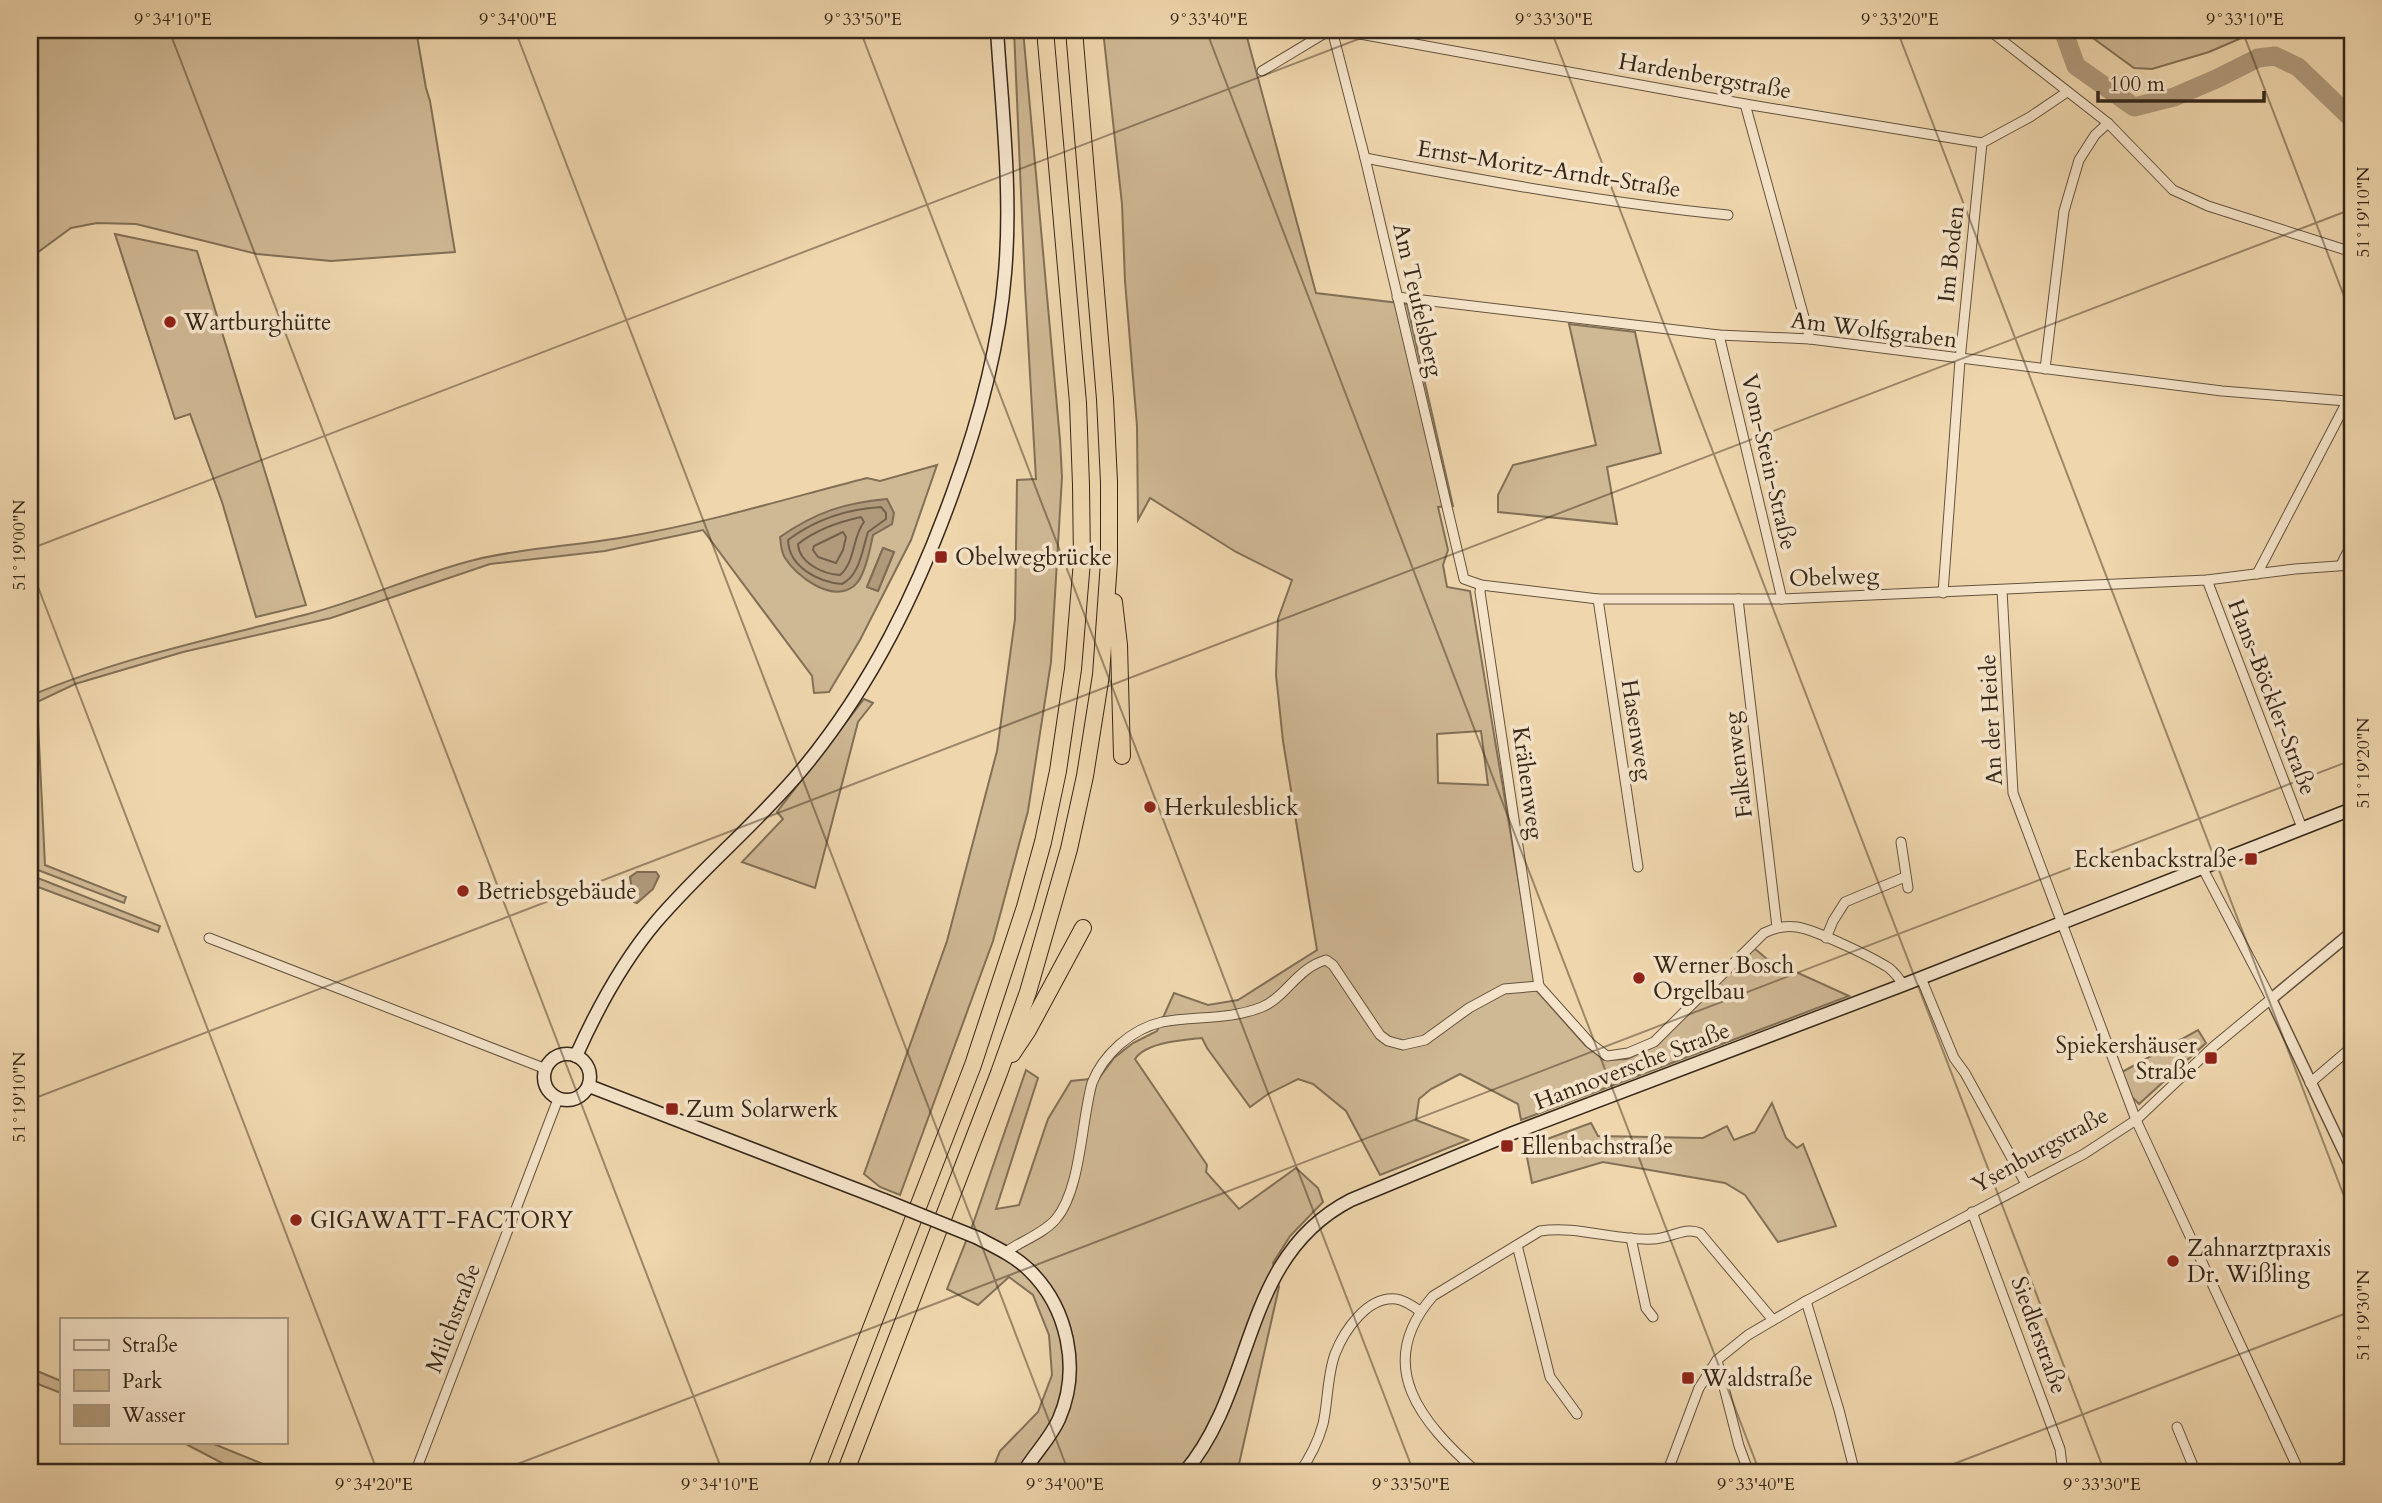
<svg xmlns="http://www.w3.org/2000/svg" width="2382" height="1503" font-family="Cardo,serif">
<rect width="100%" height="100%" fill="#efd6ad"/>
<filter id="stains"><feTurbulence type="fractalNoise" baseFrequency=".00286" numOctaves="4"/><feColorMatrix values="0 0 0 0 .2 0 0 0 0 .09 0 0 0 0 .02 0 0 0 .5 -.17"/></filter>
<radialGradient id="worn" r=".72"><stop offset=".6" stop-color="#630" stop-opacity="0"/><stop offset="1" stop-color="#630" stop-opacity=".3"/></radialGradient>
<!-- green -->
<g fill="#cfb894" stroke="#827056" stroke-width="2" fill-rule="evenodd">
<path d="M 30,30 L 416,30 L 426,88 L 430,101 L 455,252 L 331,261 L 257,254 L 136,224 L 97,223 L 71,228 L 30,258 L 30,205 L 33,189 L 36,146 L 30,135 Z"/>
<path d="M 1014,30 L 1023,30 L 1060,440 L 1062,477 L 1051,662 L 1028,811 L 993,941 L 900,1195 L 880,1187 L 864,1174 L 947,941 L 997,751 L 1015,619 L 1017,480 L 1036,479 L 1025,287 Z"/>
<path d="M 1103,30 L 1245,30 L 1316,293 L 1407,304 L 1453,506 L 1438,507 L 1448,550 L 1443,565 L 1447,587 L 1470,591 L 1537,991 L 1585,1045 L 1604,1060 L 1627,1059 L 1655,1046 L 1754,948 L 1767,959 L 1849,996 L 1521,1120 L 1518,1104 L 1460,1074 L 1431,1089 L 1419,1099 L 1416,1120 L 1468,1140 L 1380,1175 L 1346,1111 L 1313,1084 L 1298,1079 L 1268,1094 L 1250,1107 L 1207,1048 L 1202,1038 C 1183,1040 1146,1042 1135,1059 L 1207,1165 L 1206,1172 L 1239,1209 L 1296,1168 L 1318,1188 L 1323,1202 L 1290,1236 L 1273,1263 L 1279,1287 L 1237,1473 L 991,1473 L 1000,1451 L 1038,1412 L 1052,1375 L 1049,1335 L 1033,1295 L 1009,1277 L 978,1305 L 947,1289 L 974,1221 L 1026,1070 L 1038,1078 L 996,1209 L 1019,1205 L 1048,1119 L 1071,1081 L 1099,1078 L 1114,1058 L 1133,1043 L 1157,1031 L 1174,993 L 1208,1005 L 1238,1000 L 1317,950 L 1283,741 L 1276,675 L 1278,619 L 1292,580 L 1236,552 L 1150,498 L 1138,520 L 1137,426 L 1125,281 L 1122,204 ZM 1481,731 L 1488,785 L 1438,783 L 1437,734 Z"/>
<path d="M 2088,30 L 2274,30 L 2246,36 L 2209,52 L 2152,69 L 2134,68 L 2090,36 Z"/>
<path d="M 115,234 L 197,251 L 306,605 L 256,617 L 222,502 L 190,414 L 175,419 Z"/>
<path d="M 1569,324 L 1635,332 L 1661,453 L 1607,467 L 1617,524 L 1498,512 L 1498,495 L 1513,465 L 1596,445 Z"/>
<path d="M 937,465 L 911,540 L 860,640 L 829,692 L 814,693 L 812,676 L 703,530 L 605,551 L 490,564 L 331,618 L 183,652 L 75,684 L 37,702 L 45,865 L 126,897 L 124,903 L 30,867 L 30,696 C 119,658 215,638 308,614 C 365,599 418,574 474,560 C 526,547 579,546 631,536 C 710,522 789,498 867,478 L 880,481 ZM 883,548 L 894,552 L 878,591 L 867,587 Z"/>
<path d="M 864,699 L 873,703 L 858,722 L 815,888 L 742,862 L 783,819 L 777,812 Z"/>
<path d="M 30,875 L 160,926 L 158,932 L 30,884 Z"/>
<path d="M 2198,1030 L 2206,1043 L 2139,1104 L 2132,1097 L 2122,1072 Z"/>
<path d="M 1772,1103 L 1786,1138 L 1797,1148 L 1803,1144 L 1836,1226 L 1778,1242 L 1745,1195 L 1725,1183 L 1603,1162 L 1532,1183 L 1525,1147 L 1591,1123 L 1598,1136 L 1703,1138 L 1727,1126 L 1734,1140 L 1755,1132 Z"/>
<path d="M 30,1368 L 61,1381 L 61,1393 L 30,1381 Z"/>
<path d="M 182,1442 L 209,1442 L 285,1473 L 241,1473 Z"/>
</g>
<!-- water -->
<g fill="#b09a7b" stroke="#7f6c54" stroke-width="2">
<path d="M 887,499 L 894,513 L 892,524 L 873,535 C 870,549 865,577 854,586 C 832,603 797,577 785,558 C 781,552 781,544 780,537 C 816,512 844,503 887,499 Z"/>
<path d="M 883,548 L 894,552 L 878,591 L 867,587 Z"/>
<path d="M 637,872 L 656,872 L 659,876 L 653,889 L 637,903 L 634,902 L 630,877 Z"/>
</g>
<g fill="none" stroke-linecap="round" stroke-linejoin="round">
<!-- shore -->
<g stroke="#72604a" stroke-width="2">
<path d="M 881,507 L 886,513 L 886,519 L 868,532 C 862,550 860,575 842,584 C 818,582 789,567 788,540 C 816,519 847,509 881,507 Z"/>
<path d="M 861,517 L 864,522 C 852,537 856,561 840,575 C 823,574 799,563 798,544 C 817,529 838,522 861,517 Z"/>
<path d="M 843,532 L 846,537 L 843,550 L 836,563 L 818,557 L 813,550 L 814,546 Z"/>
</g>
<!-- river -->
<path stroke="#b09a7b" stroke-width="19" d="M 2063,30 L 2076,66 L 2134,107 L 2174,97 L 2216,79 L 2258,58 L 2275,56 L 2298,67 L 2352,119"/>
<defs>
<g id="minor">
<path d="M 1332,30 L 1365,158 L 1464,579 L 1481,585 L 1598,599 L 1782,599 L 2207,580 L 2295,569 L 2352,565"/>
<path d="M 1338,30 L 1745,104 L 1982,143"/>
<path d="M 1989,30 L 2108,123 L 2173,190 L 2208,206 L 2352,252"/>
<path d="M 1262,71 L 1330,30"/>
<path d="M 1745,104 L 1810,339"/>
<path d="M 1365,158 C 1485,181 1606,203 1728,215"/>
<path d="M 1397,297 L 1719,335 L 1810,339 L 2222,391 L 2347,401"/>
<path d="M 1719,335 L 1782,599"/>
<path d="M 2045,369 L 2064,211 L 2079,160 L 2095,135 L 2108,123"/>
<path d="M 2341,565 L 2352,543"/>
<path d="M 2257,574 L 2352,392"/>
<path d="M 2207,580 L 2302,828"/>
<path d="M 1481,585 L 1480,592 L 1539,986"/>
<path d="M 2002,590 L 2013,793 L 2136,1120 L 2300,1473"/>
<path d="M 1943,593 L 1960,360 L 1982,143 L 2030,117 L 2067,92"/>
<path d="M 1598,599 L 1638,867"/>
<path d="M 1738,599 L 1777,927"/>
<path d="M 1901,842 L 1908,888"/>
<path d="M 209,938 L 546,1069"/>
<path d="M 1826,938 L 1833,921 L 1845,902 L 1905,877"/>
<path d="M 1921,978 L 1954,1058 L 1965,1073 L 2026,1184"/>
<path d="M 2310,1083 L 2352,1047"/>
<path d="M 1972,1212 L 2060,1449 L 2063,1473"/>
<path d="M 1631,1238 L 1646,1308 L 1653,1317"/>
<path d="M 1517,1245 L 1550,1377 L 1577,1414"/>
<path d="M 1006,1252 C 1021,1241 1043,1234 1056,1219 C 1081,1189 1081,1123 1092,1083 C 1103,1055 1131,1029 1162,1022 C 1196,1016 1230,1020 1262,1007 C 1286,997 1297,968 1326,960 L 1333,965 L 1380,1035 L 1388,1041 L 1403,1045 L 1425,1040 L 1469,1008 L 1504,989 L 1539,986 L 1590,1043 L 1607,1056 L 1628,1053 L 1654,1042 L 1764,933 C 1774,928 1785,925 1797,927 C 1816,930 1872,957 1889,968 C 1895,973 1899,978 1903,985"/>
<path d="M 1806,1301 L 1839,1410 L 1855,1473"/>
<path d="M 1717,1360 L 1739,1446 L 1749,1473"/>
<path d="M 2177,1427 L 2196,1473"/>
<path d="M 415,1473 L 558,1099"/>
<path d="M 1299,1473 C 1310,1458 1318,1442 1323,1424 C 1328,1402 1327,1376 1335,1354 C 1344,1331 1367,1296 1396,1299 C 1404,1300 1413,1306 1420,1311"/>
<path d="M 1478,1473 C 1422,1423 1372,1366 1433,1296 L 1540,1231 C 1577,1225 1615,1241 1653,1239 C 1670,1239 1684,1226 1700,1233 L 1773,1320"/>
<path d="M 1667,1473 L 1699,1388 L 1717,1360 L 1748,1335 L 1806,1301 L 2084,1154 L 2136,1120 L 2213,1047 L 2271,999 L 2202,867"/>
<path d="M 2330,1473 L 2352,1462"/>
</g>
<path id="tertiary" d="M 2352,932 L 2271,999 L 2352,1169"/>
<g id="secondary">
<circle cx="567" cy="1077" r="23"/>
<path d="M 576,1056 C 597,1009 624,960 656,922 C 703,867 759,822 805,766 C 872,684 917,592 953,492 C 979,421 999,349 1005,273 C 1012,192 1002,110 997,30"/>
<path d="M 589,1086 L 884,1200"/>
<path d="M 978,1238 C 995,1247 1013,1255 1028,1269 C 1068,1307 1081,1369 1059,1419 C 1050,1439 1034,1454 1023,1473"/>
<path d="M 1184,1473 C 1257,1388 1240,1257 1351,1200 L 1513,1133 L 1903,985 L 2352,809"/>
</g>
<g id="motorway">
<path d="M 1114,602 L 1119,645 L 1122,756"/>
<path d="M 1012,1054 L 1028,1030 L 1083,928"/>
<path d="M 815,1473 L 973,1065 L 1025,907 L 1043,842 L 1058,771 L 1073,669 L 1082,561 L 1081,485 L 1078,403 L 1045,30"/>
<path d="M 845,1473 L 999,1073 L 1028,992 L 1069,849 L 1085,776 L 1101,675 L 1109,562 L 1109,482 L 1105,399 L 1074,30"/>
</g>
</defs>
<!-- minor casing -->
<use href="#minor" stroke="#64533e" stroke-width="11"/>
<!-- tertiary casing -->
<use href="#tertiary" stroke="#64533e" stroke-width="13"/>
<!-- secondary casing -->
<use href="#secondary" stroke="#352719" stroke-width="15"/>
<!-- motorway casing -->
<use href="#motorway" stroke="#352719" stroke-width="18"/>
<!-- minor -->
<use href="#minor" stroke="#f5e4ca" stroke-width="9"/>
<!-- tertiary -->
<use href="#tertiary" stroke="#f5e4ca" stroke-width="10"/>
<!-- secondary -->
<use href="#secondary" stroke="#f5e4ca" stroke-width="12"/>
<!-- motorway -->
<use href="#motorway" stroke="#efd6ad" stroke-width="16"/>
<defs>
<path id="secondary-bridge" d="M 884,1200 L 978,1238"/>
</defs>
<!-- secondary-bridge casing -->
<use href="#secondary-bridge" stroke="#352719" stroke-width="15" stroke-linecap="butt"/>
<!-- secondary-bridge -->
<use href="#secondary-bridge" stroke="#f5e4ca" stroke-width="12"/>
</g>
<!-- ticks -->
<path fill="none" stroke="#352719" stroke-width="2" stroke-opacity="0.45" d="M 169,30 L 723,1473M 515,30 L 1069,1473M 860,30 L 1414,1473M 1206,30 L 1760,1473M 1551,30 L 2105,1473M 1897,30 L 2352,1217M 2242,30 L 2352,317M 30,549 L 1382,30M 30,566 L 378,1473M 30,1100 L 2352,209M 30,1466 L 32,1473M 494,1473 L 2352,760M 1930,1473 L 2352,1311"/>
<!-- markers -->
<g fill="#8f2418" stroke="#f5e4ca" stroke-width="2.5">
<circle cx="170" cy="322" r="7"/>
<rect x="934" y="550" width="14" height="14" rx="3.5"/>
<circle cx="1150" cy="807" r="7"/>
<rect x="2244" y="852" width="14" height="14" rx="3.5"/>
<circle cx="463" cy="891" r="7"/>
<circle cx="1639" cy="978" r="7"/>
<rect x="2204" y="1051" width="14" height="14" rx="3.5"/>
<rect x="665" y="1102" width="14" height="14" rx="3.5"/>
<rect x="1500" y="1139" width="14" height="14" rx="3.5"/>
<circle cx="296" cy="1220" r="7"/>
<circle cx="2173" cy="1261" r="7"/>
<rect x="1681" y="1371" width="14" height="14" rx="3.5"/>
</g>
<g text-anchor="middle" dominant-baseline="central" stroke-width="7" stroke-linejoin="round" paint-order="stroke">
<!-- street labels -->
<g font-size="23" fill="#352719" stroke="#f5e4ca">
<text transform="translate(1705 76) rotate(10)">Hardenbergstraße</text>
<text transform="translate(1549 169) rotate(9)">Ernst-Moritz-Arndt-Straße</text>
<text transform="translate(1951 254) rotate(-84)">Im Boden</text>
<text transform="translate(1418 300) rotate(77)">Am Teufelsberg</text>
<text transform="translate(1874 330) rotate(7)">Am Wolfsgraben</text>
<text transform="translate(1769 462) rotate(77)">Vom-Stein-Straße</text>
<text transform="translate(1834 577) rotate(-2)">Obelweg</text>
<text transform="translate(2272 697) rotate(69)">Hans-Böckler-Straße</text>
<text transform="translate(1991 720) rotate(-93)">An der Heide</text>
<text transform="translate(1637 730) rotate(81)">Hasenweg</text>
<text transform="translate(1738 765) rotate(-97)">Falkenweg</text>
<text transform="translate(1528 783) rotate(82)">Krähenweg</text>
<text transform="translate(1632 1066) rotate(-21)">Hannoversche Straße</text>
<text transform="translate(2040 1150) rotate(-29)">Ysenburgstraße</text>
<text transform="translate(453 1318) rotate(-69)">Milchstraße</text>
<text transform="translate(2039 1335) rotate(70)">Siedlerstraße</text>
</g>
<!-- poi labels -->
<g font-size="23" fill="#352719" stroke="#f5e4ca" text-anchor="start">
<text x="184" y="322">Wartburghütte</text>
<text x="955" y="557">Obelwegbrücke</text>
<text x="1164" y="807">Herkulesblick</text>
<text x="2237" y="859" text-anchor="end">Eckenbackstraße</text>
<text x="477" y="891">Betriebsgebäude</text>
<text x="1653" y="965">Werner Bosch<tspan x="1653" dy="26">Orgelbau</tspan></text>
<text x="2197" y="1045" text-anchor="end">Spiekershäuser<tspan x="2197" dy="26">Straße</tspan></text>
<text x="686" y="1109">Zum Solarwerk</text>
<text x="1521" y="1146">Ellenbachstraße</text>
<text x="310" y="1220">GIGAWATT-FACTORY</text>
<text x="2187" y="1248">Zahnarztpraxis<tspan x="2187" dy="26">Dr. Wißling</tspan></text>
<text x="1702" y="1378">Waldstraße</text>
</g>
</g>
<!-- margin -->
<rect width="2382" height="1503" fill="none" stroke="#efd6ad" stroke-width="77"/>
<!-- legend -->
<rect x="60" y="1318" width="228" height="126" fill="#f5e4ca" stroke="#a89883" stroke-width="2"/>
<rect x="74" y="1340" width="35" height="10" fill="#f5e4ca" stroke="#a89883" stroke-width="2"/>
<text x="122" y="1352" font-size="21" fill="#352719">Straße</text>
<rect x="74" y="1370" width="35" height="21" fill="#cfb894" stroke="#a89883" stroke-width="2"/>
<text x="122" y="1388" font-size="21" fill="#352719">Park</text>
<rect x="74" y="1405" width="35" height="21" fill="#b09a7b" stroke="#a89883" stroke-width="2"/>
<text x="122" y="1422" font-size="21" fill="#352719">Wasser</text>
<!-- scale -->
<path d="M2098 91v10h166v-10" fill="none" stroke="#352719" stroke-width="3.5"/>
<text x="2109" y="91" font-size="21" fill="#352719" stroke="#f5e4ca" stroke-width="5" paint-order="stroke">100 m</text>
<rect x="38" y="38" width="2306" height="1426" fill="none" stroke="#352719" stroke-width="2.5"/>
<g font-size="18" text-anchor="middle" fill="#352719">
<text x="173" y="25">9°34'10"E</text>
<text x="518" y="25">9°34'00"E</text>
<text x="863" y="25">9°33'50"E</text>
<text x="1209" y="25">9°33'40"E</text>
<text x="1554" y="25">9°33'30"E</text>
<text x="1900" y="25">9°33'20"E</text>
<text x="2245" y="25">9°33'10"E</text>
<text transform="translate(2363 212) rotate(-90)" y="6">51°19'10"N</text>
<text transform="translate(19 545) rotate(-90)" y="6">51°19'00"N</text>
<text transform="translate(2363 763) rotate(-90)" y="6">51°19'20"N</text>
<text transform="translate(19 1097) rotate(-90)" y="6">51°19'10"N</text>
<text transform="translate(2363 1315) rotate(-90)" y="6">51°19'30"N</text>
<text x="374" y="1490">9°34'20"E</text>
<text x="720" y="1490">9°34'10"E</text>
<text x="1065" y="1490">9°34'00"E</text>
<text x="1411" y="1490">9°33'50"E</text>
<text x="1756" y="1490">9°33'40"E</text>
<text x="2102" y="1490">9°33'30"E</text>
</g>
<rect width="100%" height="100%" filter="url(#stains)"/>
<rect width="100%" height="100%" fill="url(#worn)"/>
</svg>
